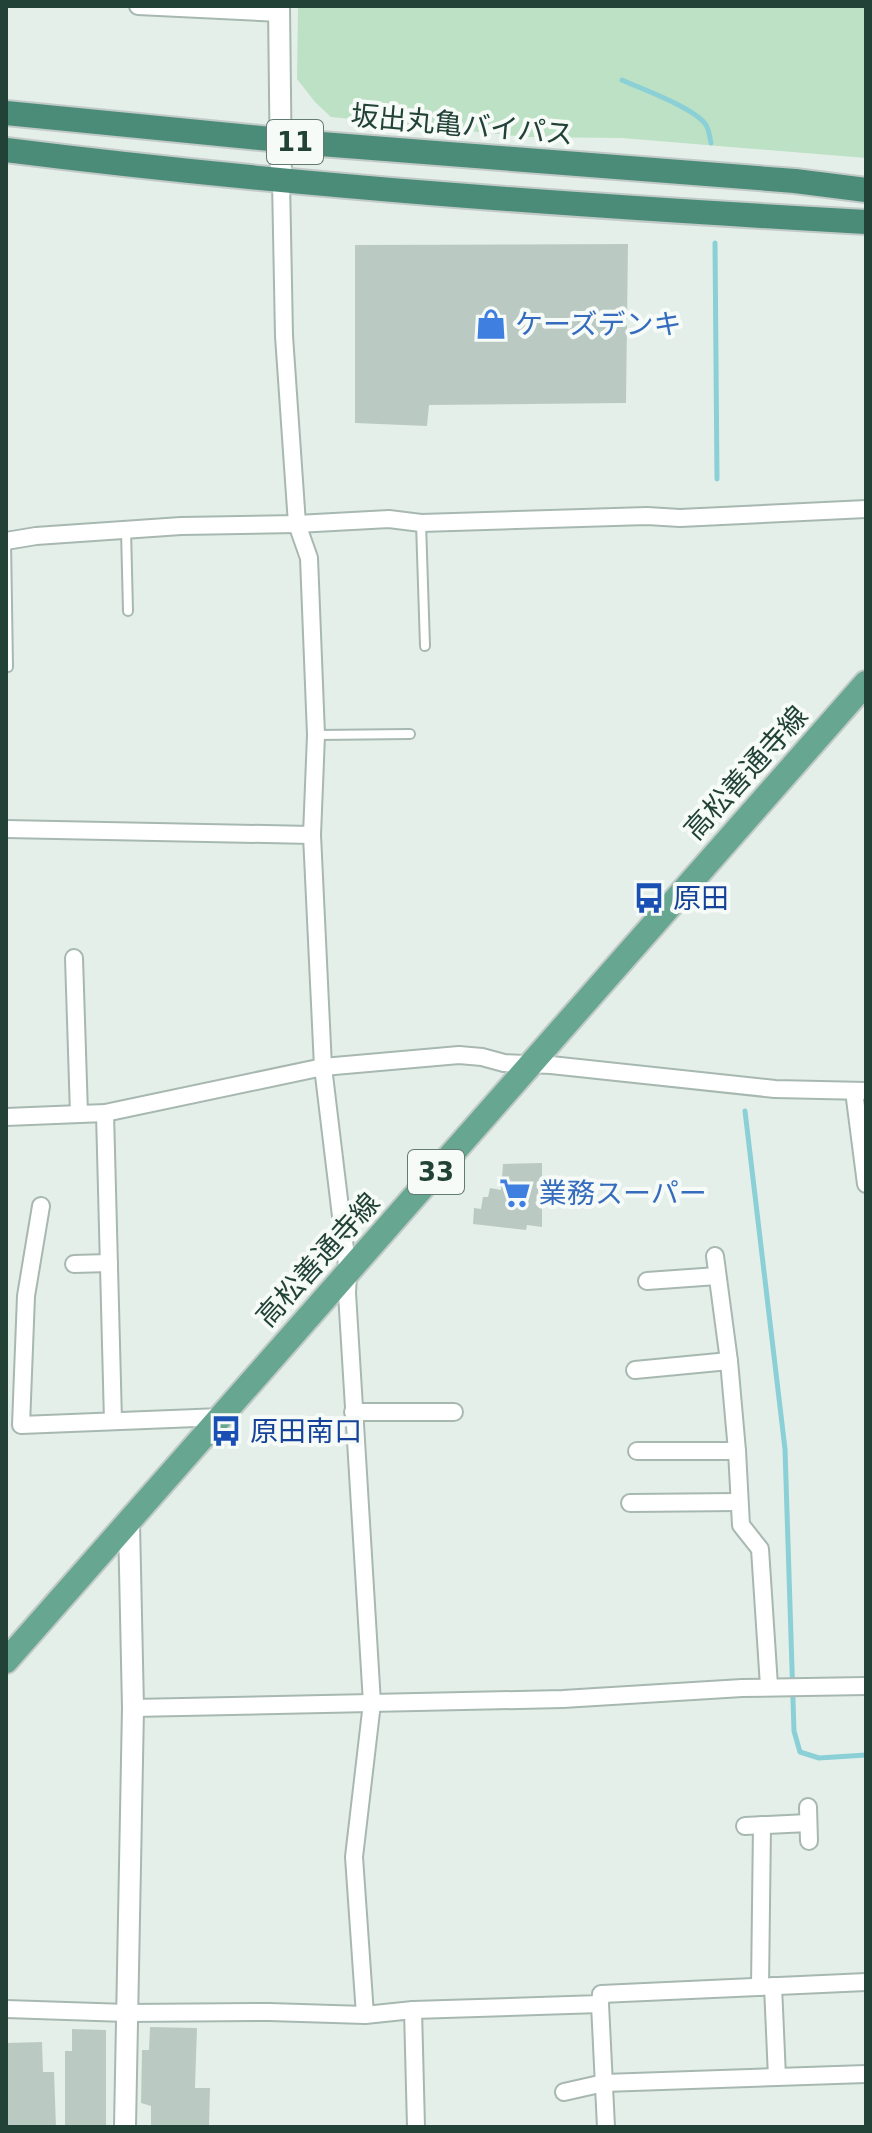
<svg xmlns="http://www.w3.org/2000/svg" width="872" height="2133" font-family="'DejaVu Sans','Noto Sans JP',sans-serif">
<rect width="100%" height="100%" fill="#e5efea"/>
<!-- green -->
<path fill="#bde1c4" d="M 298,6 L 866,6 L 866,158 L 622,138 L 526,137 L 331,117 L 315,102 L 297,79 Z"/>
<g fill="none" stroke-linecap="round" stroke-linejoin="round">
<!-- stream -->
<g stroke="#8ad0d6" stroke-width="5">
<path d="M 622,80 C 642,89 695,108 706,125 C 709,130 710,138 711,143"/>
<path d="M 715,243 L 717,479"/>
<path d="M 745,1111 L 785,1449 L 794,1731 L 800,1752 L 819,1758 L 866,1755"/>
</g>
</g>
<!-- building -->
<g fill="#bacac2">
<path d="M 628,244 L 626,403 L 429,405 L 427,426 L 355,423 L 355,245 Z"/>
<path d="M 542,1163 L 542,1227 L 527,1225 L 526,1230 L 473,1224 L 474,1208 L 481,1209 L 483,1197 L 488,1197 L 490,1188 L 501,1190 L 503,1164 Z"/>
<path d="M 150,2027 L 197,2028 L 195,2088 L 210,2088 L 209,2127 L 151,2127 L 151,2106 L 141,2103 L 142,2050 L 149,2050 Z"/>
<path d="M 72,2029 L 106,2030 L 106,2127 L 65,2127 L 65,2051 L 72,2051 Z"/>
<path d="M 42,2042 L 43,2072 L 54,2072 L 56,2127 L 6,2127 L 6,2043 Z"/>
</g>
<g fill="none" stroke-linecap="round" stroke-linejoin="round">
<defs>
<g id="service">
<path d="M 421,523 L 425,646"/>
<path d="M 126,530 L 128,611"/>
<path d="M 6,541 L 8,667"/>
<path d="M 317,735 L 410,734"/>
</g>
<g id="minor">
<path d="M 138,6 L 280,13"/>
<path d="M 281,180 L 284,336 L 297,524 L 309,558 L 316,735 L 312,835 L 323,1067 L 348,1274 L 347,1293 L 372,1703 L 354,1857 L 365,2015"/>
<path d="M 6,541 L 36,536 L 181,526 L 297,524 L 389,519 L 421,523 L 647,516 L 680,518 L 866,509"/>
<path d="M 6,829 L 312,835"/>
<path d="M 74,958 L 79,1114"/>
<path d="M 854,1091 L 866,1184"/>
<path d="M 105,1113 L 113,1421"/>
<path d="M 6,1117 L 105,1113 L 323,1067 L 459,1055 L 482,1057 L 504,1063 L 551,1065 L 775,1089 L 866,1091"/>
<path d="M 41,1206 L 26,1296 L 21,1425 L 221,1417"/>
<path d="M 715,1256 L 729,1361 L 737,1451 L 741,1525 L 760,1549 L 769,1686"/>
<path d="M 74,1264 L 109,1263"/>
<path d="M 647,1281 L 717,1276"/>
<path d="M 635,1370 L 729,1361"/>
<path d="M 353,1412 L 454,1412"/>
<path d="M 637,1451 L 737,1451"/>
<path d="M 630,1503 L 738,1502"/>
<path d="M 133,1708 L 563,1699 L 742,1688 L 866,1686"/>
<path d="M 808,1807 L 809,1841"/>
<path d="M 745,1826 L 808,1823"/>
<path d="M 773,1986 L 777,2077"/>
<path d="M 760,1987 L 762,1825"/>
<path d="M 600,2004 L 606,2127"/>
<path d="M 6,2009 L 127,2013 L 269,2012 L 365,2015 L 413,2010 L 600,2004 L 601,1994 L 866,1982"/>
<path d="M 413,2010 L 416,2127"/>
<path d="M 564,2092 L 604,2083 L 866,2074"/>
</g>
<g id="tertiary">
<path d="M 279,6 L 281,180"/>
<path d="M 125,2127 L 133,1708 L 129,1523"/>
</g>
<path id="primary" d="M 6,1661 L 866,683"/>
<g id="trunk">
<path d="M 6,113 L 321,144 L 795,181 L 866,190"/>
<path d="M 6,150 C 292,186 579,206 866,222"/>
</g>
</defs>
<!-- service casing -->
<use href="#service" stroke="#a7b8b1" stroke-width="12"/>
<!-- minor casing -->
<use href="#minor" stroke="#a7b8b1" stroke-width="20"/>
<!-- tertiary casing -->
<use href="#tertiary" stroke="#a7b8b1" stroke-width="24"/>
<!-- primary casing -->
<use href="#primary" stroke="#c1cac7" stroke-width="28"/>
<!-- trunk casing -->
<use href="#trunk" stroke="#c1cac7" stroke-width="28"/>
<!-- service -->
<use href="#service" stroke="#fff" stroke-width="8"/>
<!-- minor -->
<use href="#minor" stroke="#fff" stroke-width="16"/>
<!-- tertiary -->
<use href="#tertiary" stroke="#fff" stroke-width="20"/>
<!-- primary -->
<use href="#primary" stroke="#67a792" stroke-width="24"/>
<!-- trunk -->
<use href="#trunk" stroke="#4a8c78" stroke-width="24"/>
</g>
<!-- icons -->
<defs>
<symbol id="shop-bare" viewBox="-9 -9 18 18"><path d="M-5-2.5h2.3a2.7 3.5 0 0 1 5.4 0H5L5.5 6h-11ZM-1.5-2.5h3a1.5 2.3 0 0 0-3 0Z" fill="#3f7fe0" stroke="#f6fbf8" stroke-width="2.5" paint-order="stroke"/></symbol>
<symbol id="bus-bare" viewBox="-9 -9 18 18"><path d="M-5-6H5V4H4V6H2V4H-2V6H-4V4H-5ZM-3.5-4V0h7V-4ZM-3.5 1.2v1.5H-2V1.2ZM2 1.2v1.5H3.5V1.2Z" fill="#1a4fb4" stroke="#f6fbf8" stroke-width="2.5" paint-order="stroke"/></symbol>
<symbol id="supermarket-bare" viewBox="-9 -9 18 18"><path d="M-6-5.5h2.5l.6 2H6L4.5 2H-2.5L-4.4-4H-6ZM-1.5 3.2a1.3 1.3 0 1 0 .1 0ZM3 3.2a1.3 1.3 0 1 0 .1 0Z" fill="#3f7fe0" stroke="#f6fbf8" stroke-width="2.5" paint-order="stroke"/></symbol>
</defs>
<g fill-rule="evenodd">
<use href="#shop-bare" x="469" y="302" width="44" height="44"/>
<use href="#bus-bare" x="627" y="876" width="44" height="44"/>
<use href="#supermarket-bare" x="493" y="1171" width="44" height="44"/>
<use href="#bus-bare" x="204" y="1409" width="44" height="44"/>
</g>
<g text-anchor="middle" dominant-baseline="central" stroke-width="8" stroke-linejoin="round" paint-order="stroke">
<!-- shield labels -->
<g fill="#f6fbf8" stroke="#627a72" stroke-width="2">
<rect x="267" y="120" width="56" height="44" rx="6"/>
<rect x="408" y="1150" width="56" height="44" rx="6"/>
</g>
<g font-size="26" font-weight="bold" fill="#224238">
<text x="295" y="142">11</text>
<text x="436" y="1172">33</text>
</g>
<!-- street labels -->
<g font-size="28" fill="#224238" stroke="#f6fbf8">
<text transform="translate(462 125) rotate(5)">坂出丸亀バイパス</text>
<text transform="translate(746 773) rotate(-48)">高松善通寺線</text>
<text transform="translate(318 1260) rotate(-48)">高松善通寺線</text>
</g>
<!-- shop labels -->
<g font-size="28" fill="#366cbe" stroke="#f6fbf8" text-anchor="start">
<text x="515" y="324">ケーズデンキ</text>
<text x="539" y="1193">業務スーパー</text>
</g>
<!-- transit labels -->
<g font-size="28" fill="#164399" stroke="#f6fbf8" text-anchor="start">
<text x="673" y="898">原田</text>
<text x="250" y="1431">原田南口</text>
</g>
</g>
<!-- border -->
<rect width="872" height="2133" fill="none" stroke="#224238" stroke-width="16"/>
</svg>
